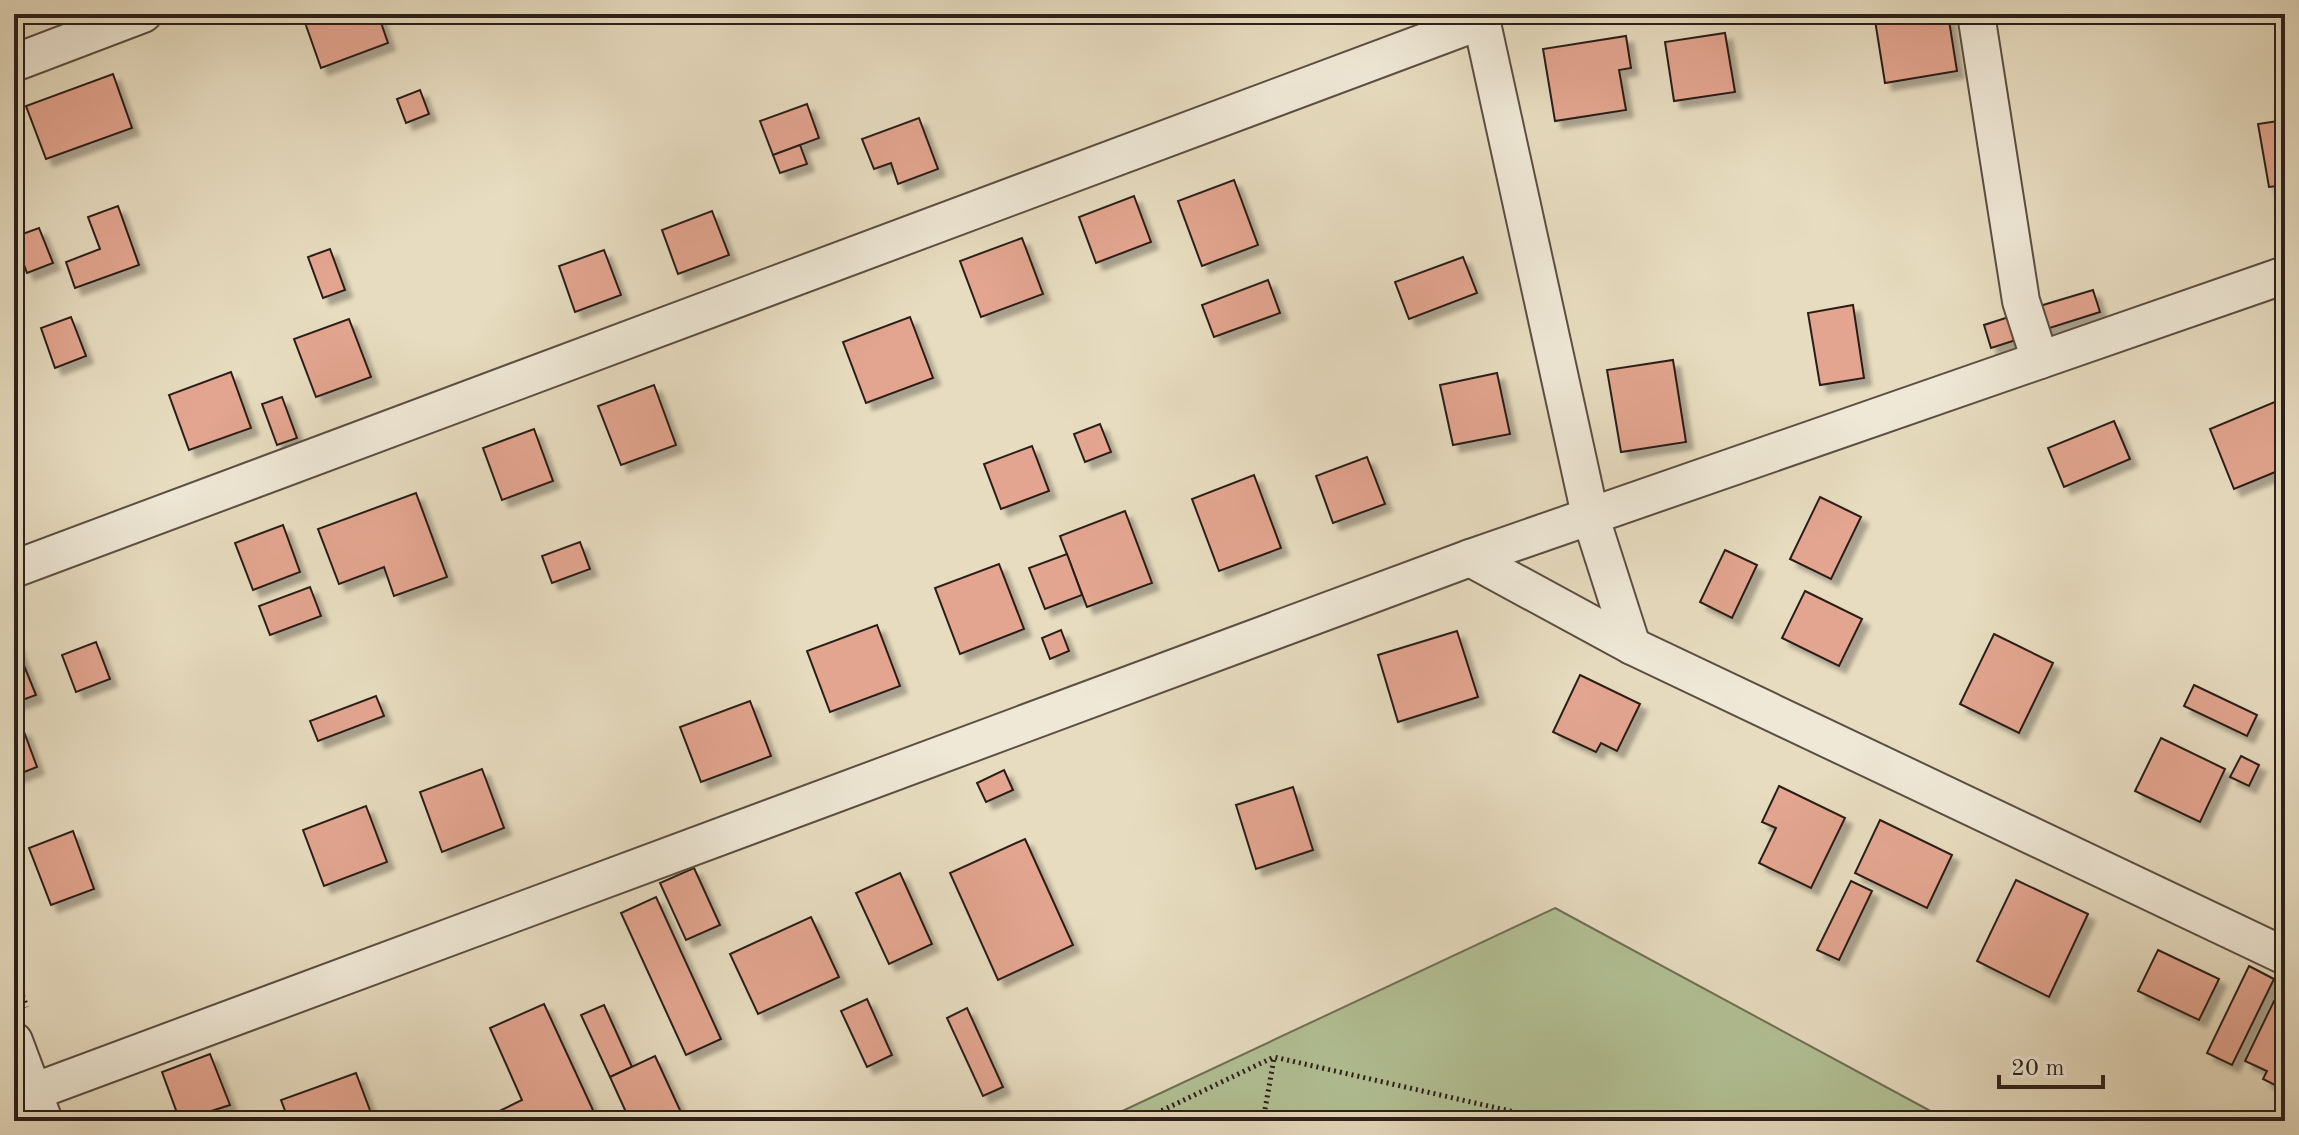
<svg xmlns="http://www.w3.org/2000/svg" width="2299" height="1135" font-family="'Old Standard TT',serif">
<defs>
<filter id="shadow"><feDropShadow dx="7" dy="7" stdDeviation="2" flood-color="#0004"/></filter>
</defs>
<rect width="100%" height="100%" fill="#e7dcc0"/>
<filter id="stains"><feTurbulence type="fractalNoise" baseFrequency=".0025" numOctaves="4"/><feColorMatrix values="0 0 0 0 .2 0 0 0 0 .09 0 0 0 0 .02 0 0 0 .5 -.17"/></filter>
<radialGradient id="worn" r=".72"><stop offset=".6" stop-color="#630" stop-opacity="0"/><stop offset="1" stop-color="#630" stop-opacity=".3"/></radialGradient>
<!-- green -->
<path fill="#b2c195" stroke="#6f7056" stroke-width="2" d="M 1555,908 L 1949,1121 L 1101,1121 Z"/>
<!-- building -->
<g fill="#e3a590" stroke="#2c1f18" stroke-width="2" filter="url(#shadow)">
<path d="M 302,14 L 378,14 L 388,43 L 321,68 Z"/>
<path d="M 1874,14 L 1948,14 L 1957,71 L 1885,83 Z"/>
<path d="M 1725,33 L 1735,92 L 1674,101 L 1665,42 Z"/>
<path d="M 1626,36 L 1631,68 L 1619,70 L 1626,110 L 1555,121 L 1543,49 Z"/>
<path d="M 113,74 L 132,128 L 46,159 L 26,106 Z"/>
<path d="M 420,90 L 429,114 L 406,123 L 397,99 Z"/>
<path d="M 807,104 L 819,138 L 773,155 L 760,121 Z"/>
<path d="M 919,118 L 938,169 L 898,184 L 891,163 L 874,169 L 862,139 Z"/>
<path d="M 2285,120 L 2285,185 L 2269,187 L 2258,124 Z"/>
<path d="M 800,145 L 807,164 L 780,173 L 773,155 Z"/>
<path d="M 1234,180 L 1258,245 L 1202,266 L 1178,201 Z"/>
<path d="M 1134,196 L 1151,242 L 1096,263 L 1079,217 Z"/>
<path d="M 118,206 L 139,265 L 75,288 L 66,262 L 100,249 L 88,217 Z"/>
<path d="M 712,211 L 729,255 L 678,274 L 662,230 Z"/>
<path d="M 39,228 L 53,263 L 27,273 L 14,237 Z"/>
<path d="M 1022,238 L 1043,294 L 981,317 L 960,261 Z"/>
<path d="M 330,249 L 345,290 L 323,298 L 308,257 Z"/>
<path d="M 604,250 L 621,295 L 575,312 L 559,266 Z"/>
<path d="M 1463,257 L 1477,293 L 1409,319 L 1395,282 Z"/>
<path d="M 1268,280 L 1280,313 L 1214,337 L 1202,305 Z"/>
<path d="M 2093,290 L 2100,312 L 2040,331 L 2033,308 Z"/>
<path d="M 1853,305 L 1864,378 L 1820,385 L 1808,313 Z"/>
<path d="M 2015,315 L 2022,338 L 1991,348 L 1984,325 Z"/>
<path d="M 71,317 L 86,356 L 55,368 L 41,328 Z"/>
<path d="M 910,317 L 933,378 L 866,403 L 843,342 Z"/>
<path d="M 349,319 L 371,377 L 316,397 L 294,339 Z"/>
<path d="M 1673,360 L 1686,442 L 1621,452 L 1607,370 Z"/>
<path d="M 231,372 L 251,428 L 189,450 L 169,395 Z"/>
<path d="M 1497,373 L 1510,434 L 1453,445 L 1440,385 Z"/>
<path d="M 654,385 L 676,445 L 621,465 L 598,406 Z"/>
<path d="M 282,397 L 297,438 L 277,445 L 262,404 Z"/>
<path d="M 2277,401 L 2285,422 L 2285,468 L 2234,489 L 2210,429 Z"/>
<path d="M 2114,421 L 2130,459 L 2064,487 L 2048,448 Z"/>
<path d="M 1100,424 L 1111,452 L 1085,462 L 1074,434 Z"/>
<path d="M 534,429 L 553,481 L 502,500 L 483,448 Z"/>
<path d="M 1032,446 L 1049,491 L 1001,509 L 984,464 Z"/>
<path d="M 1367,457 L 1385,504 L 1333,523 L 1316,476 Z"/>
<path d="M 1254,475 L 1281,548 L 1219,571 L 1192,499 Z"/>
<path d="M 416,493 L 447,577 L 394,596 L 384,567 L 339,584 L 318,529 Z"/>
<path d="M 1820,497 L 1861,517 L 1831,579 L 1790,559 Z"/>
<path d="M 1125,511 L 1152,583 L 1087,607 L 1060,536 Z"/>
<path d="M 283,525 L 300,572 L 253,590 L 235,543 Z"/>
<path d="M 580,542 L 590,569 L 552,583 L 542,556 Z"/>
<path d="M 1725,550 L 1757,565 L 1732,618 L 1700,602 Z"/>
<path d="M 1067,554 L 1082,595 L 1045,609 L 1029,568 Z"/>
<path d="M 999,564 L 1024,629 L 960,654 L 935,588 Z"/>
<path d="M 310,587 L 321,616 L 270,635 L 259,606 Z"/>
<path d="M 1805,591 L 1862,619 L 1839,666 L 1782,638 Z"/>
<path d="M 877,625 L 900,686 L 830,712 L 807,651 Z"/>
<path d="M 1061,630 L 1069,651 L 1050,659 L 1042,638 Z"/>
<path d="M 1457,631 L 1478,697 L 1398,722 L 1378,655 Z"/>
<path d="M 1994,634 L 2053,663 L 2019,733 L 1960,704 Z"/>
<path d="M 14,641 L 36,695 L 14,703 Z"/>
<path d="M 96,642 L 110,679 L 76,692 L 62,655 Z"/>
<path d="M 1580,675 L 1640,704 L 1617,751 L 1601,743 L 1596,752 L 1553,732 Z"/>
<path d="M 2194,685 L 2257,715 L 2247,736 L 2184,706 Z"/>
<path d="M 376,696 L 384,716 L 318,741 L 310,721 Z"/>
<path d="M 750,701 L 771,756 L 701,782 L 680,727 Z"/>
<path d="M 23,729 L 37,767 L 14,776 L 14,732 Z"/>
<path d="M 2161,738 L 2225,769 L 2200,822 L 2135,791 Z"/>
<path d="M 2241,756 L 2259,765 L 2249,786 L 2230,777 Z"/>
<path d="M 482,769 L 504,828 L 442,852 L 420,792 Z"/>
<path d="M 1004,770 L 1013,790 L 986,802 L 977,783 Z"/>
<path d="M 1779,786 L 1845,818 L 1811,888 L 1759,863 L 1776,828 L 1762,822 Z"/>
<path d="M 1293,787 L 1313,850 L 1256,869 L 1236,805 Z"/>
<path d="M 366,806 L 387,862 L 324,886 L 303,830 Z"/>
<path d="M 1880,820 L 1952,855 L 1927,908 L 1855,873 Z"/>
<path d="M 73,831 L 94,889 L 51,905 L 29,848 Z"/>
<path d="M 1025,839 L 1073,945 L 998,980 L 950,873 Z"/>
<path d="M 694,868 L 720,925 L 686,940 L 660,883 Z"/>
<path d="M 900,873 L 932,944 L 889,964 L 856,893 Z"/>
<path d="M 2016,880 L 2088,914 L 2049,997 L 1977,961 Z"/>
<path d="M 1851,881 L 1872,891 L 1839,960 L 1817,950 Z"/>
<path d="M 656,897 L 721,1039 L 686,1055 L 621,913 Z"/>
<path d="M 811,917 L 839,977 L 758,1014 L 730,954 Z"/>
<path d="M 2158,950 L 2219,979 L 2199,1020 L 2138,991 Z"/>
<path d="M 2249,966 L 2274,979 L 2232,1065 L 2207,1053 Z"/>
<path d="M 867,999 L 892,1055 L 867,1067 L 841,1011 Z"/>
<path d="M 2274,1001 L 2285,1006 L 2285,1090 L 2263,1079 L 2267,1071 L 2245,1061 Z"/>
<path d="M 544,1004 L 598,1121 L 479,1121 L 522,1100 L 490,1028 Z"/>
<path d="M 604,1005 L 632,1067 L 610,1077 L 581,1015 Z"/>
<path d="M 967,1008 L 1003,1087 L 983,1096 L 947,1018 Z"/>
<path d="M 210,1054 L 230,1105 L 180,1121 L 162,1072 Z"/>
<path d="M 655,1056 L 685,1121 L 630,1121 L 610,1077 Z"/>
<path d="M 356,1073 L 374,1121 L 289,1121 L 281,1100 Z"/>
</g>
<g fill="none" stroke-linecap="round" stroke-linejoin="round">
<defs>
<g id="minor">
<path d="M 1480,14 L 1590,515 L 1632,646"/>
<path d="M 1976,14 L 2021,301 L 2040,360"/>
<path d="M 14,63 L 143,14"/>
<path d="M 1470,558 L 1632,646 L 2285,956"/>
<path d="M 14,569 L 1481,21"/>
<path d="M 14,1041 L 44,1121"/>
<path d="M 33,1092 L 1470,558 L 2285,275"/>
</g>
</defs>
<!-- minor casing -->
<use href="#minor" stroke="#5b4e42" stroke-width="40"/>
<!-- path -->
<g stroke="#2c1f18" stroke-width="5" stroke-dasharray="2 4" stroke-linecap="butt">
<path d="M 14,973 L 27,1007"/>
<path d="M 1140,1121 L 1274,1057 L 1554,1121"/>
<path d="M 1263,1121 L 1274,1058"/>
</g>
<!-- minor -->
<use href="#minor" stroke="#efe8d6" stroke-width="36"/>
</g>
<!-- margin -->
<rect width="2299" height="1135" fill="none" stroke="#e7dcc0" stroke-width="48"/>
<rect x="16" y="16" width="2267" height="1103" fill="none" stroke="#2c1f18" stroke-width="4"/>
<rect x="24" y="24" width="2251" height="1087" fill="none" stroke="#2c1f18" stroke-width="2"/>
<!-- scale -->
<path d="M1999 1075v12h104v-12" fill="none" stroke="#2c1f18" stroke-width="4"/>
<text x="2011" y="1075" font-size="24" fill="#2c1f18" stroke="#efe8d6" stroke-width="6" paint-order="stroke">20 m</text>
<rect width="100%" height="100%" filter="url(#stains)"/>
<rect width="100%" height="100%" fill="url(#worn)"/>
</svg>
